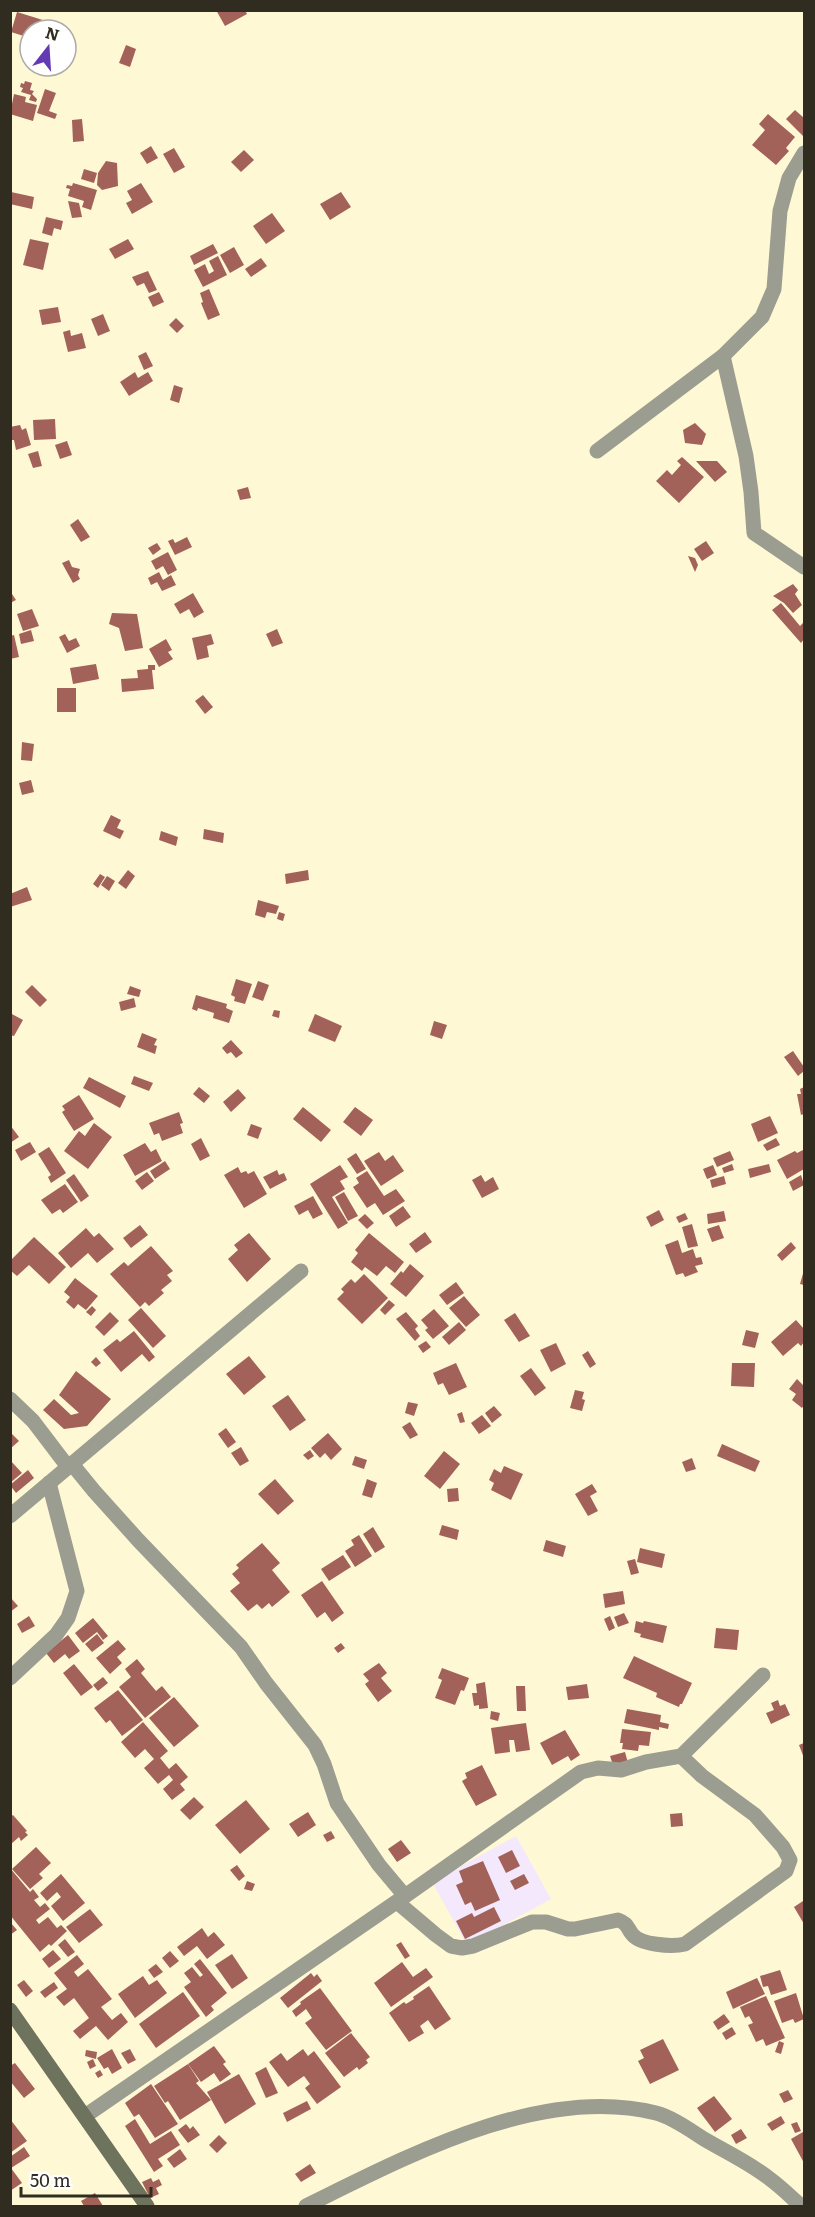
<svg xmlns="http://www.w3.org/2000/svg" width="815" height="2217" font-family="Literata,serif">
<rect width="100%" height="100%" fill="#fff8d5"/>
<!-- medical -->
<path fill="#f4e8fc" d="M 516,1836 L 551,1899 L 467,1945 L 432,1882 Z"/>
<!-- building -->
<g fill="#a26159">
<path d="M 216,10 L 245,10 L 247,14 L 225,26 Z"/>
<path d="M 17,12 L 46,21 L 43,30 L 30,30 L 30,38 L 11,32 Z"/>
<path d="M 126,45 L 136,49 L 130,67 L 119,63 Z"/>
<path d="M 25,81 L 32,83 L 30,90 L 34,91 L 32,94 L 37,99 L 36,102 L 29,100 L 31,95 L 21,92 L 23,88 L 20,87 L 21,83 L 24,84 Z"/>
<path d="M 45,89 L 56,93 L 49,111 L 57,114 L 55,119 L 37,113 Z"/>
<path d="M 14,94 L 26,97 L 25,102 L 37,105 L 33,121 L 10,114 Z"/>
<path d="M 795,110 L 804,118 L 804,137 L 786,119 Z"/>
<path d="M 768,114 L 795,137 L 786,148 L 789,151 L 776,165 L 752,145 L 765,130 L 759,124 Z"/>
<path d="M 82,119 L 84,141 L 73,142 L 72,120 Z"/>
<path d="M 151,146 L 158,158 L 147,164 L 140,153 Z"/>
<path d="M 174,148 L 185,167 L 174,173 L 163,154 Z"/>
<path d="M 244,150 L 254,160 L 241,172 L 231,162 Z"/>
<path d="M 106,161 L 117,163 L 118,186 L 102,190 L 97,185 L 98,173 Z"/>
<path d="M 84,169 L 97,173 L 94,183 L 81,179 Z"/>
<path d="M 73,183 L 97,190 L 91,210 L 82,207 L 84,201 L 68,196 L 70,189 L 66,188 L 67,185 L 72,186 Z"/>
<path d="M 141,183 L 153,202 L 132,214 L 126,203 L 132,200 L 127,191 Z"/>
<path d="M 11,192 L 34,197 L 32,209 L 10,204 Z"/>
<path d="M 341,192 L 351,207 L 330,220 L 320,204 Z"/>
<path d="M 68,201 L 79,203 L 82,217 L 72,218 Z"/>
<path d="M 272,213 L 285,231 L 266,244 L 253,226 Z"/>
<path d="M 46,217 L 63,221 L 61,230 L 54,228 L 52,236 L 42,233 Z"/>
<path d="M 30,239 L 49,243 L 43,270 L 23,265 Z"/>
<path d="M 128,239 L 134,249 L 115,259 L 109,249 Z"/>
<path d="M 213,244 L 218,253 L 194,265 L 190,256 Z"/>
<path d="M 234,247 L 244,265 L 230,273 L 220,255 Z"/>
<path d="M 218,256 L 227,275 L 203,287 L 194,270 L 205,264 L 209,274 L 214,271 L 209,261 Z"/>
<path d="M 261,258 L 267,266 L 251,277 L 245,269 Z"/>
<path d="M 148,271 L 157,290 L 149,293 L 144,283 L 137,286 L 132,277 Z"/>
<path d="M 209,289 L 220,315 L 208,320 L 201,303 L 203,302 L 200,293 Z"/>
<path d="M 159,292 L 164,302 L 153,307 L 148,297 Z"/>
<path d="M 58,307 L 61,322 L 42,325 L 39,310 Z"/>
<path d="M 103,314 L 110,331 L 98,336 L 91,319 Z"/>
<path d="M 176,318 L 184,326 L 177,333 L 169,325 Z"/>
<path d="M 70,330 L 71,336 L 82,333 L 86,348 L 68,352 L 63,332 Z"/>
<path d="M 146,352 L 153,366 L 144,370 L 138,356 Z"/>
<path d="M 135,372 L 138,378 L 148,372 L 153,381 L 129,396 L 120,382 Z"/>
<path d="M 174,385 L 183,388 L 179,403 L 170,400 Z"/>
<path d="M 55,419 L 56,439 L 34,440 L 33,420 Z"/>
<path d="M 695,423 L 706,434 L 702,445 L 685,443 L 683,430 Z"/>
<path d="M 20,425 L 22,430 L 26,428 L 31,445 L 16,450 L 14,440 L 10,440 L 10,427 Z"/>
<path d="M 67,441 L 72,455 L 60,459 L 55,445 Z"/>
<path d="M 38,451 L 42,466 L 33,468 L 28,454 Z"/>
<path d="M 682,457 L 704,477 L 679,503 L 656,481 L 667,470 L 672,475 L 681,465 L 677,461 Z"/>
<path d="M 696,461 L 717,461 L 727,472 L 715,482 Z"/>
<path d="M 248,487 L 251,498 L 240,500 L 237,490 Z"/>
<path d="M 78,519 L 90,537 L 81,542 L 70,525 Z"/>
<path d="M 187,537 L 192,547 L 175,555 L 168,541 L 173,539 L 175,543 Z"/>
<path d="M 706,541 L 714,553 L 702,561 L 694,549 Z"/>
<path d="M 157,543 L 161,549 L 153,555 L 148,548 Z"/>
<path d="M 168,552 L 177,570 L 168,575 L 163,566 L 156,570 L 151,561 Z"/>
<path d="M 688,556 L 695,558 L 698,565 L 695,572 Z"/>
<path d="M 69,560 L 72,567 L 80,569 L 78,575 L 80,579 L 73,583 L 62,563 Z"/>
<path d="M 159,572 L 163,580 L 171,575 L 176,585 L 162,591 L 157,582 L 151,585 L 148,578 Z"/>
<path d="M 793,584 L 798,590 L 795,594 L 802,605 L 793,613 L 784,603 L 773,596 Z"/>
<path d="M 10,591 L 16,600 L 10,603 Z"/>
<path d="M 193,593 L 204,612 L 194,618 L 189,609 L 180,614 L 174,604 Z"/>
<path d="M 781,603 L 800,626 L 804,622 L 804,639 L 801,643 L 772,610 Z"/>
<path d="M 32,609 L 39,626 L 23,631 L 17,614 Z"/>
<path d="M 112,613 L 137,614 L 143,648 L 125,651 L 119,628 L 109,624 Z"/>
<path d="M 277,629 L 283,643 L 272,647 L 266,634 Z"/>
<path d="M 31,630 L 34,641 L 21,644 L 19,634 Z"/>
<path d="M 65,634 L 69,641 L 76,638 L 80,646 L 67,653 L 59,637 Z"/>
<path d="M 211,634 L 214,644 L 207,646 L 209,657 L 197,660 L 192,638 Z"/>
<path d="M 14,635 L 19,657 L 10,659 L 10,636 Z"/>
<path d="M 166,639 L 172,650 L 168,652 L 173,659 L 159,667 L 149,649 Z"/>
<path d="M 96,664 L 99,679 L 73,684 L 70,668 Z"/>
<path d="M 148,665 L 155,665 L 155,670 L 152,670 L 154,689 L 122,692 L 121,679 L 138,678 L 137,670 L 148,669 Z"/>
<rect x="57" y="688" width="19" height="24"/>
<path d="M 203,695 L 213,707 L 205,714 L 195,701 Z"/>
<path d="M 22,742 L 34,744 L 32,761 L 21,760 Z"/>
<path d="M 31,780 L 34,792 L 22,795 L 19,783 Z"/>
<path d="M 111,815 L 121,820 L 117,828 L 124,831 L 120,839 L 103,831 Z"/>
<path d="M 204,829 L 224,833 L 223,843 L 203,839 Z"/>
<path d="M 161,831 L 178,837 L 176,846 L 159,840 Z"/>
<path d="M 128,870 L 135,876 L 126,889 L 118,883 Z"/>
<path d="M 308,870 L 309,880 L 286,884 L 285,874 Z"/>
<path d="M 100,874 L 105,877 L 98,888 L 93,884 Z"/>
<path d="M 107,876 L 115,881 L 109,891 L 101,885 Z"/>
<path d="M 27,887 L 32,900 L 10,907 L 10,894 Z"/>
<path d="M 258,900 L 279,906 L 276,914 L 267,912 L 265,918 L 255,915 Z"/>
<path d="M 279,912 L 285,914 L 283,921 L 277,919 Z"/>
<path d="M 236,979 L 252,984 L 245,1004 L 234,1001 L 235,997 L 231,995 Z"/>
<path d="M 258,981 L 269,985 L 263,1001 L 252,997 Z"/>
<path d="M 32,985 L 47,1000 L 40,1007 L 25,992 Z"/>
<path d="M 130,986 L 141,990 L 139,997 L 127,994 Z"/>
<path d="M 196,995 L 227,1004 L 226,1008 L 233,1011 L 229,1023 L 213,1018 L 214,1013 L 198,1008 L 197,1011 L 192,1009 Z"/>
<path d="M 134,998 L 136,1007 L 121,1011 L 119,1002 Z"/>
<path d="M 274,1010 L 280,1011 L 279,1018 L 272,1016 Z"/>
<path d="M 10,1013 L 23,1020 L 14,1036 L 10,1035 Z"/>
<path d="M 315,1014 L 342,1026 L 335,1042 L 308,1031 Z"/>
<path d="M 434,1021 L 447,1025 L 442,1039 L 430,1035 Z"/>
<path d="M 142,1033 L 157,1039 L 154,1045 L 157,1046 L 155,1054 L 137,1047 Z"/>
<path d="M 231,1040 L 243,1053 L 236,1058 L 231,1052 L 227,1054 L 222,1048 Z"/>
<path d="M 793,1051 L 804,1067 L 804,1071 L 798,1076 L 784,1057 Z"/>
<path d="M 134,1076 L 153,1083 L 149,1091 L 131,1084 Z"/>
<path d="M 89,1077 L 126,1096 L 120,1108 L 83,1088 Z"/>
<path d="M 199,1087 L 210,1096 L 204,1103 L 193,1094 Z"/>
<path d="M 804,1087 L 804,1114 L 801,1115 L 797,1094 L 801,1094 L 800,1089 Z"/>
<path d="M 238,1089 L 246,1098 L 231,1112 L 223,1102 Z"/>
<path d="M 79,1095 L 94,1119 L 74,1131 L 62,1112 L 65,1110 L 62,1106 Z"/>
<path d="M 303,1107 L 331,1130 L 321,1142 L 293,1119 Z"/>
<path d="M 355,1107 L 373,1120 L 361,1136 L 343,1122 Z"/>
<path d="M 179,1112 L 183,1123 L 180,1124 L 183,1133 L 162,1141 L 159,1133 L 154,1135 L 149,1123 Z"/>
<path d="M 770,1116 L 778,1133 L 758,1142 L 751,1124 Z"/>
<path d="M 94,1123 L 112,1137 L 88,1169 L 64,1151 L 79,1131 L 85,1136 Z"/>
<path d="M 251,1124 L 262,1128 L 258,1139 L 247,1135 Z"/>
<path d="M 10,1125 L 19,1137 L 10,1143 Z"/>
<path d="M 201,1138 L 210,1156 L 200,1161 L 191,1144 Z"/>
<path d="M 776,1138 L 780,1145 L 767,1151 L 763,1145 Z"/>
<path d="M 30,1142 L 36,1152 L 21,1161 L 15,1150 Z"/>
<path d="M 145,1143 L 151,1152 L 156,1149 L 162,1161 L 135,1176 L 123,1155 Z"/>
<path d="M 49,1147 L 66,1173 L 51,1183 L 48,1177 L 51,1175 L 38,1154 Z"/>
<path d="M 803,1150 L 804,1169 L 787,1179 L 777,1160 L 795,1151 L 797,1153 Z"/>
<path d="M 730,1151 L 734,1160 L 717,1167 L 713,1158 Z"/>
<path d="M 379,1152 L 385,1161 L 393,1155 L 404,1171 L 381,1186 L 364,1161 Z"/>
<path d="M 356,1153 L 366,1169 L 357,1174 L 347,1159 Z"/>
<path d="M 165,1161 L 170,1169 L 155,1179 L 150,1171 Z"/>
<path d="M 732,1164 L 734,1170 L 724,1173 L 722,1168 Z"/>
<path d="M 769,1164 L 771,1172 L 750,1178 L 748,1169 Z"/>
<path d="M 340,1165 L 348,1177 L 340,1181 L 345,1189 L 332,1197 L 348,1223 L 338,1229 L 310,1184 Z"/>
<path d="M 713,1165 L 717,1175 L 707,1179 L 703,1169 Z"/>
<path d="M 238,1167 L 241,1173 L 246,1171 L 248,1174 L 254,1171 L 267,1194 L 244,1208 L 224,1175 Z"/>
<path d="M 277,1170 L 279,1175 L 284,1173 L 287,1180 L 270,1189 L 263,1177 Z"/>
<path d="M 367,1171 L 384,1196 L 396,1189 L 405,1201 L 383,1215 L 375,1203 L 367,1208 L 353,1187 L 359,1183 L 356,1178 Z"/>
<path d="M 147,1172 L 154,1181 L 142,1190 L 135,1181 Z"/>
<path d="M 74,1174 L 89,1196 L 81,1202 L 66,1180 Z"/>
<path d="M 481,1175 L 485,1182 L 493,1177 L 499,1189 L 482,1198 L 472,1180 Z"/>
<path d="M 801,1175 L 804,1185 L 793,1191 L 789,1182 Z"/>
<path d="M 724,1176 L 726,1184 L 712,1188 L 710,1180 Z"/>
<path d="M 65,1184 L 78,1202 L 63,1213 L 60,1209 L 52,1214 L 41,1200 Z"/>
<path d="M 344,1192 L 358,1216 L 348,1221 L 335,1197 Z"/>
<path d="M 313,1196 L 323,1214 L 313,1219 L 308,1210 L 299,1215 L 294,1206 Z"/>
<path d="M 403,1206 L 411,1217 L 396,1227 L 389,1216 Z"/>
<path d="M 659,1210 L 664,1220 L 651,1227 L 646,1217 Z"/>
<path d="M 724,1211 L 726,1221 L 708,1224 L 707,1214 Z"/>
<path d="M 685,1213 L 688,1219 L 679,1223 L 676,1217 Z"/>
<path d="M 365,1214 L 374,1223 L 367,1229 L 358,1220 Z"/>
<path d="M 692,1224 L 698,1246 L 688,1248 L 682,1227 Z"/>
<path d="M 140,1225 L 148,1235 L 131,1248 L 123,1238 Z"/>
<path d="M 719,1225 L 724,1238 L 712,1242 L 707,1229 Z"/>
<path d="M 86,1228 L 94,1237 L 99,1233 L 114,1249 L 97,1263 L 88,1253 L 71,1268 L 58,1253 Z"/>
<path d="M 425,1232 L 432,1242 L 416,1253 L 409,1244 Z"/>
<path d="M 249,1233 L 271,1259 L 247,1282 L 228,1259 L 238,1250 L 234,1245 Z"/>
<path d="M 369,1233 L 404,1262 L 395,1273 L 386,1266 L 377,1276 L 365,1267 L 362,1271 L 351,1262 L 358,1253 L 355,1250 Z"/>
<path d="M 34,1237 L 66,1267 L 49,1284 L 29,1265 L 17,1276 L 10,1270 L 10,1261 Z"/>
<path d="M 678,1240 L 682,1253 L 693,1249 L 696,1258 L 701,1257 L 703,1264 L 695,1266 L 698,1272 L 685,1277 L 683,1273 L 676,1275 L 665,1245 Z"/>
<path d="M 791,1242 L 796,1248 L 782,1261 L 777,1255 Z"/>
<path d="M 151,1246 L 173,1271 L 167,1275 L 172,1281 L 161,1290 L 164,1293 L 149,1306 L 145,1302 L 140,1307 L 110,1274 L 124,1262 L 128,1266 Z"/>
<path d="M 410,1264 L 424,1276 L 406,1297 L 390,1284 L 401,1271 L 403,1273 Z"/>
<path d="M 804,1270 L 804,1285 L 800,1284 Z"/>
<path d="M 364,1274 L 388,1298 L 362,1324 L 337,1299 L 344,1292 L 341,1289 L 351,1279 L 355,1283 Z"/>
<path d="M 75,1278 L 98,1296 L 86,1310 L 78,1304 L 74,1309 L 66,1302 L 70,1297 L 64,1292 Z"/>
<path d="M 456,1282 L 464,1293 L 447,1305 L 439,1295 Z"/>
<path d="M 464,1296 L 480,1315 L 466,1327 L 449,1308 Z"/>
<path d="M 389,1300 L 395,1305 L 385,1315 L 380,1310 Z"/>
<path d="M 92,1306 L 96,1310 L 91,1316 L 86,1312 Z"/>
<path d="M 141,1308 L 166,1336 L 153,1348 L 128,1320 Z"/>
<path d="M 434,1309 L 449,1326 L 433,1339 L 425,1330 L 428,1328 L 421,1320 Z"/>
<path d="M 110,1312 L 119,1321 L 104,1336 L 95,1327 Z"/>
<path d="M 406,1312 L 418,1326 L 415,1329 L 420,1336 L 415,1341 L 396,1319 Z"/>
<path d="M 515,1313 L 530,1336 L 519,1342 L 504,1320 Z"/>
<path d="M 796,1320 L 804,1329 L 804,1342 L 801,1346 L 798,1343 L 783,1356 L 771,1342 Z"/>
<path d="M 459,1322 L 466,1330 L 449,1345 L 442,1337 Z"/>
<path d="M 746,1330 L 759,1333 L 755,1348 L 742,1345 Z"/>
<path d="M 134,1331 L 155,1357 L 149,1362 L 142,1354 L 121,1372 L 103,1350 L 117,1339 L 120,1342 Z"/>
<path d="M 426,1341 L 431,1347 L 423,1353 L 418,1346 Z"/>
<path d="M 556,1343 L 566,1364 L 551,1372 L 540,1350 Z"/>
<path d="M 588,1351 L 596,1364 L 590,1368 L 582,1355 Z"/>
<path d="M 249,1356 L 266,1377 L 244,1395 L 226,1374 Z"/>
<path d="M 96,1357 L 101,1363 L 96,1367 L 91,1362 Z"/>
<path d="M 456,1363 L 467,1387 L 449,1395 L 443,1383 L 438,1385 L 433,1373 Z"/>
<path d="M 732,1363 L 755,1363 L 754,1387 L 731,1386 Z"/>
<path d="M 531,1368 L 546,1388 L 535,1396 L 520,1376 Z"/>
<path d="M 76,1371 L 111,1399 L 87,1426 L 64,1429 L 43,1410 L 54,1399 L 71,1415 L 79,1413 L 59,1395 Z"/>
<path d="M 797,1379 L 804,1386 L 804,1405 L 802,1408 L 792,1400 L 796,1394 L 789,1389 Z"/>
<path d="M 575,1390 L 584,1392 L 582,1399 L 585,1400 L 582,1411 L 570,1408 Z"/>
<path d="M 288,1395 L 306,1420 L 290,1431 L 272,1406 Z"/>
<path d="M 408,1402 L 418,1404 L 414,1416 L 405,1413 Z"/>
<path d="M 494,1406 L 502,1415 L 492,1423 L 485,1413 Z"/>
<path d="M 462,1412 L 465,1422 L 460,1423 L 457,1414 Z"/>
<path d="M 482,1415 L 491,1426 L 479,1434 L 471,1423 Z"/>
<path d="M 410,1422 L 418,1435 L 410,1439 L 402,1427 Z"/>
<path d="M 226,1428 L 236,1442 L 228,1448 L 218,1434 Z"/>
<path d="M 10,1432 L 19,1441 L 10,1449 Z"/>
<path d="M 328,1433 L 342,1449 L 331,1460 L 325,1453 L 320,1458 L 311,1448 Z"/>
<path d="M 722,1444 L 760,1461 L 755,1472 L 717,1456 Z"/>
<path d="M 241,1447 L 249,1461 L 240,1466 L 231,1453 Z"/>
<path d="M 310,1450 L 314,1456 L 308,1460 L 303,1455 Z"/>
<path d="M 444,1451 L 460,1464 L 440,1489 L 424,1476 Z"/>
<path d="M 355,1456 L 367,1460 L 364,1469 L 352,1465 Z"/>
<path d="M 692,1458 L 696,1469 L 686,1472 L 682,1462 Z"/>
<path d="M 10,1460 L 22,1473 L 10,1483 Z"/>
<path d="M 504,1466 L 523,1474 L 511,1500 L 491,1490 L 494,1483 L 489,1480 L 494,1469 L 501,1473 Z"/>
<path d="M 28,1470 L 34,1478 L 16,1493 L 10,1485 Z"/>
<path d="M 275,1479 L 294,1501 L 278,1515 L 258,1494 Z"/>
<path d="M 367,1479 L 377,1483 L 372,1498 L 362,1495 Z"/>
<path d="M 592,1484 L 597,1492 L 590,1496 L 598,1511 L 588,1516 L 575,1494 Z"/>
<path d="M 458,1488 L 459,1501 L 448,1502 L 447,1489 Z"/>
<path d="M 442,1525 L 459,1530 L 457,1540 L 439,1535 Z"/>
<path d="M 373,1527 L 385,1547 L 375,1553 L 363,1534 Z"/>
<path d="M 359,1535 L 372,1556 L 355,1567 L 345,1551 L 354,1545 L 351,1540 Z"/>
<path d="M 546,1540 L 566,1546 L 563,1557 L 543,1551 Z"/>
<path d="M 262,1543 L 280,1563 L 272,1570 L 290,1592 L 272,1607 L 269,1603 L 262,1609 L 257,1604 L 248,1611 L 230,1591 L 240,1583 L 232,1574 L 239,1568 L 236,1565 Z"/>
<path d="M 640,1548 L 665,1554 L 662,1568 L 637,1562 Z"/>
<path d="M 343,1555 L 351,1567 L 329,1581 L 321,1569 Z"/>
<path d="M 635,1559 L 639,1573 L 631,1575 L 627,1561 Z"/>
<path d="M 322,1581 L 344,1613 L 332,1622 L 325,1612 L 317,1618 L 301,1595 Z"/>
<path d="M 623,1591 L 625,1604 L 605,1608 L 603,1594 Z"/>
<path d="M 10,1597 L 18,1606 L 10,1612 Z"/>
<path d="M 624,1613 L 629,1623 L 618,1627 L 614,1617 Z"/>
<path d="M 29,1616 L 35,1626 L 22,1633 L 17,1624 Z"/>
<path d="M 610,1616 L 615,1628 L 609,1631 L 604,1619 Z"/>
<path d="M 93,1618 L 108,1636 L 103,1640 L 97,1632 L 83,1643 L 75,1633 Z"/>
<path d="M 636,1621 L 643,1623 L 644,1621 L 667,1626 L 663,1643 L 640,1637 L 641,1634 L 634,1632 Z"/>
<path d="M 716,1628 L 739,1630 L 737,1650 L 714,1648 Z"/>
<path d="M 97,1634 L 104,1643 L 92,1652 L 85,1644 Z"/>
<path d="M 68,1635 L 80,1651 L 69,1659 L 65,1654 L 54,1663 L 46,1653 Z"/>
<path d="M 118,1640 L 126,1649 L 117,1657 L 122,1663 L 110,1674 L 96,1658 Z"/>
<path d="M 341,1643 L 345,1648 L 338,1653 L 334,1648 Z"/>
<path d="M 634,1656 L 692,1683 L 682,1704 L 680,1704 L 679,1707 L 656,1697 L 657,1693 L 623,1678 Z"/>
<path d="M 137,1659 L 145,1669 L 141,1673 L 156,1691 L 162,1686 L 171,1697 L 145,1718 L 119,1687 L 131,1677 L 125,1669 Z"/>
<path d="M 379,1663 L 387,1673 L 381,1678 L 392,1691 L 378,1702 L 365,1684 L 369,1681 L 363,1674 Z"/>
<path d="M 74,1664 L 93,1687 L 81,1696 L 63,1673 Z"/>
<path d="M 442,1668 L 469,1678 L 464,1691 L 461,1690 L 455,1705 L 435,1698 L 442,1680 L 438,1678 Z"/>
<path d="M 103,1677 L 108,1683 L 98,1691 L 93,1685 Z"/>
<path d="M 485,1682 L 488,1708 L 479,1709 L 479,1705 L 474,1706 L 472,1693 L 477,1693 L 476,1684 Z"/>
<path d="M 587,1684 L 589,1698 L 568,1700 L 566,1687 Z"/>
<path d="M 516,1686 L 525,1686 L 526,1711 L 517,1711 Z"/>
<path d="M 118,1690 L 143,1720 L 122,1736 L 110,1720 L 106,1723 L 94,1708 Z"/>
<path d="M 174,1697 L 199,1726 L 174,1747 L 149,1718 Z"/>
<path d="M 778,1700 L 780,1706 L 785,1704 L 790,1715 L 771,1724 L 766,1713 L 774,1710 L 771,1703 Z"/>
<path d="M 627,1709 L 661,1715 L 660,1722 L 669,1724 L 668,1729 L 659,1727 L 659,1730 L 624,1723 Z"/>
<path d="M 491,1711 L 500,1713 L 498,1721 L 490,1719 Z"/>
<path d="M 143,1722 L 168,1751 L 160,1758 L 169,1769 L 176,1763 L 188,1777 L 180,1784 L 185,1790 L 172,1800 L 163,1789 L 173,1780 L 169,1775 L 158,1784 L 144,1768 L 154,1759 L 145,1749 L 135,1758 L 121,1742 Z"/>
<path d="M 526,1723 L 530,1750 L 516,1752 L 514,1740 L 509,1740 L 510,1752 L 495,1754 L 491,1728 Z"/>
<path d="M 622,1729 L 651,1732 L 649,1746 L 639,1745 L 638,1751 L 622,1749 L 623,1743 L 620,1743 Z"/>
<path d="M 565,1730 L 580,1755 L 571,1761 L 568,1756 L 552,1765 L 540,1743 Z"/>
<path d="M 804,1743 L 804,1758 L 799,1745 Z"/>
<path d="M 625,1752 L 628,1763 L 614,1768 L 610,1756 Z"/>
<path d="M 482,1765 L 497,1795 L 476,1806 L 462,1781 L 467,1778 L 465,1773 Z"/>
<path d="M 194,1797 L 204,1807 L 190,1820 L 180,1810 Z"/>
<path d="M 246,1800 L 270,1829 L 240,1854 L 215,1825 Z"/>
<path d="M 308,1812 L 316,1825 L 298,1837 L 289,1824 Z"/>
<path d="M 682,1813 L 683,1826 L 671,1827 L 670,1814 Z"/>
<path d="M 13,1815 L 27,1831 L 25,1832 L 28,1835 L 21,1841 L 19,1837 L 10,1845 L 10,1817 Z"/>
<path d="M 331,1831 L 335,1838 L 327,1842 L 323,1835 Z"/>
<path d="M 401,1840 L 411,1853 L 397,1862 L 388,1849 Z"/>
<path d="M 36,1847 L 51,1863 L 39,1874 L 43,1878 L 30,1889 L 12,1869 Z"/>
<path d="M 512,1850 L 520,1866 L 506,1873 L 498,1857 Z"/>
<path d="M 483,1861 L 500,1900 L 475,1911 L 471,1902 L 465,1905 L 456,1885 L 463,1882 L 459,1871 Z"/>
<path d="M 237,1865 L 245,1876 L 239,1881 L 230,1870 Z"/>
<path d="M 10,1868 L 30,1892 L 33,1889 L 39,1897 L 34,1900 L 40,1907 L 45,1903 L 50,1909 L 36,1920 L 39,1924 L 48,1917 L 57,1928 L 61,1925 L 67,1931 L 51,1946 L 49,1944 L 40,1952 L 10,1915 Z"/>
<path d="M 61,1874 L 85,1903 L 63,1921 L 51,1906 L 61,1897 L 57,1892 L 47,1901 L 40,1893 Z"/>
<path d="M 524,1874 L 529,1883 L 515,1890 L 510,1881 Z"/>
<path d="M 247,1881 L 255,1884 L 252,1891 L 244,1889 Z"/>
<path d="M 803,1901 L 804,1903 L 804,1924 L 794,1907 Z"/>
<path d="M 494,1907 L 501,1921 L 465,1939 L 456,1921 L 472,1913 L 474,1917 Z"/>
<path d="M 90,1909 L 103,1925 L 79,1943 L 66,1927 Z"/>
<path d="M 10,1922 L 17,1930 L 10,1935 Z"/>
<path d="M 202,1928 L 208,1937 L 214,1932 L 225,1945 L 207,1959 L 197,1946 L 184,1956 L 177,1947 Z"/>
<path d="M 65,1939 L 75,1952 L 68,1957 L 58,1945 Z"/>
<path d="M 401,1942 L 410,1956 L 405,1959 L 396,1945 Z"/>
<path d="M 53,1950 L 61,1959 L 49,1968 L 42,1959 Z"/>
<path d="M 170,1951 L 179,1961 L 170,1968 L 162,1958 Z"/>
<path d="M 232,1954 L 248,1978 L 232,1989 L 215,1965 Z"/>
<path d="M 77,1955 L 84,1964 L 74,1972 L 78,1977 L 88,1969 L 112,1999 L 101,2007 L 112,2020 L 121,2013 L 128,2022 L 108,2040 L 96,2026 L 80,2039 L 73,2031 L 89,2018 L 74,1998 L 64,2006 L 56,1997 L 67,1989 L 54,1973 Z"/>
<path d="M 200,1959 L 227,1993 L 211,2006 L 214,2010 L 206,2017 L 184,1987 L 191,1982 L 184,1973 L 192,1967 L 200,1977 L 203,1975 L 194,1964 Z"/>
<path d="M 402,1962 L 413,1977 L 426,1968 L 433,1977 L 391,2007 L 374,1983 Z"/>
<path d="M 156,1964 L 163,1972 L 154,1978 L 148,1970 Z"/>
<path d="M 780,1970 L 787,1990 L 771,1995 L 768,1986 L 763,1987 L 760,1976 Z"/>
<path d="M 311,1973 L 314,1977 L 317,1974 L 322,1981 L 288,2008 L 280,1998 Z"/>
<path d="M 143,1976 L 149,1985 L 157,1980 L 167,1993 L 135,2018 L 118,1994 Z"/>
<path d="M 757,1978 L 765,1994 L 733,2009 L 726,1992 Z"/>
<path d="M 24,1980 L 33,1991 L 26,1997 L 17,1985 Z"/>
<path d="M 54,1982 L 58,1988 L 45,1998 L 40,1992 Z"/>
<path d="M 429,1986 L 451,2019 L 435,2030 L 428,2020 L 420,2026 L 424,2033 L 409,2042 L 389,2013 L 404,2002 L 406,2004 L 414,1999 L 413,1997 Z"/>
<path d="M 320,1988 L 352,2031 L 326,2050 L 305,2023 L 312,2018 L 306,2009 L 296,2017 L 292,2011 L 301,2004 L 300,2002 Z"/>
<path d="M 183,1992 L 200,2016 L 156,2048 L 139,2024 Z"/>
<path d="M 796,1993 L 804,2019 L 795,2023 L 793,2019 L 782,2023 L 774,2001 Z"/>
<path d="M 766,1996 L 785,2038 L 766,2046 L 763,2039 L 756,2042 L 748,2025 L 753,2023 L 749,2016 L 745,2018 L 740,2007 Z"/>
<path d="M 724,2014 L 730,2022 L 718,2030 L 713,2022 Z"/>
<path d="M 732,2027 L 736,2034 L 726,2040 L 722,2033 Z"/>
<path d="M 351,2033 L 370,2057 L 366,2060 L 368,2063 L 359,2070 L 357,2067 L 344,2077 L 325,2053 Z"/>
<path d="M 663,2039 L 679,2070 L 650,2084 L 638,2061 L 644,2058 L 640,2050 Z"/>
<path d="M 779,2041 L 784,2043 L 781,2054 L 775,2052 Z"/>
<path d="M 214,2046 L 226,2062 L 223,2064 L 231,2074 L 220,2082 L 214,2073 L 201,2082 L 188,2064 Z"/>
<path d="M 112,2049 L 122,2068 L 112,2074 L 108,2067 L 104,2069 L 97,2058 Z"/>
<path d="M 130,2049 L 136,2060 L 128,2064 L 121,2053 Z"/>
<path d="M 303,2049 L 308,2056 L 314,2051 L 341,2087 L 317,2104 L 305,2088 L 310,2084 L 304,2076 L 288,2087 L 269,2062 L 281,2053 L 287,2061 Z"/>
<path d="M 86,2050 L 97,2052 L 96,2059 L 85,2056 Z"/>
<path d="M 93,2059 L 96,2066 L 90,2069 L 87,2062 Z"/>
<path d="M 15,2063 L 35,2089 L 24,2098 L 10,2081 L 12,2072 L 10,2066 Z"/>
<path d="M 188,2064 L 199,2081 L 196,2083 L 211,2100 L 180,2120 L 168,2101 L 165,2103 L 154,2086 Z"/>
<path d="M 266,2067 L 278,2093 L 266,2098 L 255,2073 Z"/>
<path d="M 100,2070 L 103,2075 L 98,2078 L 95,2073 Z"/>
<path d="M 239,2074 L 256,2104 L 225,2124 L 207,2092 Z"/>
<path d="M 151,2084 L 178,2124 L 155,2138 L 139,2114 L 134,2117 L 125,2103 Z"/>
<path d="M 788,2090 L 793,2099 L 784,2103 L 779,2094 Z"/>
<path d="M 714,2096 L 732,2119 L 715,2132 L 697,2108 Z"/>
<path d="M 307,2101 L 311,2109 L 287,2122 L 283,2113 Z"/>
<path d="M 781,2116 L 785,2123 L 772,2131 L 767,2124 Z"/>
<path d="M 10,2119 L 27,2141 L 10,2153 Z"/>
<path d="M 135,2119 L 150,2144 L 171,2131 L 180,2145 L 158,2159 L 163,2166 L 154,2172 L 125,2126 Z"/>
<path d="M 797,2122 L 801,2131 L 795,2133 L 791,2124 Z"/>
<path d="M 186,2124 L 190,2129 L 193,2126 L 200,2135 L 188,2143 L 178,2130 Z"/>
<path d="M 741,2129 L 747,2138 L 736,2144 L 731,2135 Z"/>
<path d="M 803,2132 L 804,2136 L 804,2163 L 791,2139 Z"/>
<path d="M 219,2135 L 227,2143 L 217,2153 L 209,2145 Z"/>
<path d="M 24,2147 L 30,2156 L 11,2168 L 22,2183 L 10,2191 L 10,2157 Z"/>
<path d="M 180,2149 L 187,2159 L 174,2168 L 167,2159 Z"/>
<path d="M 310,2164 L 316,2173 L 301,2182 L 295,2174 Z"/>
<path d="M 151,2178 L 153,2182 L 159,2179 L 162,2185 L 156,2188 L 159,2194 L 150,2198 L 142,2182 Z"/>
<path d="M 95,2193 L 103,2206 L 84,2206 L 81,2201 Z"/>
</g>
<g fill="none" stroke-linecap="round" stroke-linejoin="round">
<!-- street -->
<g stroke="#9a9d8f" stroke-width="15">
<path d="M 723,356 L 746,456 L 751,492 L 754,533 L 804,567"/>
<path d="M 597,451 L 723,356 L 762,317 L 774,289 L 780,211 L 789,178 L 804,153"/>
<path d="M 10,1399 L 33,1421 L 68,1467"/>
<path d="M 72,1464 L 94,1491 L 139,1541 L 241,1647 L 266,1683 L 315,1745 L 324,1764 L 337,1803 L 379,1865 L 405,1896"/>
<path d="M 10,1516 L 301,1271"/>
<path d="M 10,1678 L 56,1635 L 68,1618 L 77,1591 L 49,1483"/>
<path d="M 397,1902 L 436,1935 L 451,1946 L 462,1948 L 473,1946 L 532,1922 L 546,1922 L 568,1929 L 575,1929 L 618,1920 C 627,1923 627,1927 632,1934 C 640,1945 672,1947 685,1944 L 786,1871 L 790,1860 L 783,1847 L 755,1815 L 702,1776 L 681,1756"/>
<path d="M 85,2116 L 405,1896 L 581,1772 L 598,1768 L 621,1770 L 646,1762 L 681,1756 L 763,1675"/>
<path d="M 306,2206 C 406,2157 541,2084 656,2113 C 672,2117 690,2130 704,2139 C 726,2152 750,2163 770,2179 C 781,2187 791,2197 801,2206"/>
</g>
<!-- secondary -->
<path stroke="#6e735e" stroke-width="15" d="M 10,2010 L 147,2206"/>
</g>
<!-- border -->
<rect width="815" height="2217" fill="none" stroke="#302d20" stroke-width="24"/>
<!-- north arrow -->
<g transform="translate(48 48) rotate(17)"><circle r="28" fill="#ffffff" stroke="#acaba6" stroke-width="1.5"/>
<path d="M0-4.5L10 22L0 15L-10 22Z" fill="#643ab2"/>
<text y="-9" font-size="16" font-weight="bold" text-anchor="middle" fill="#302d20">N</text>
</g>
<!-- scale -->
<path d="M21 2187v9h130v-9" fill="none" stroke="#302d20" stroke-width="3"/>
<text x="30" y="2187" font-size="18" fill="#302d20" stroke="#ffffff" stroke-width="4.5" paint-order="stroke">50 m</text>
</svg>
